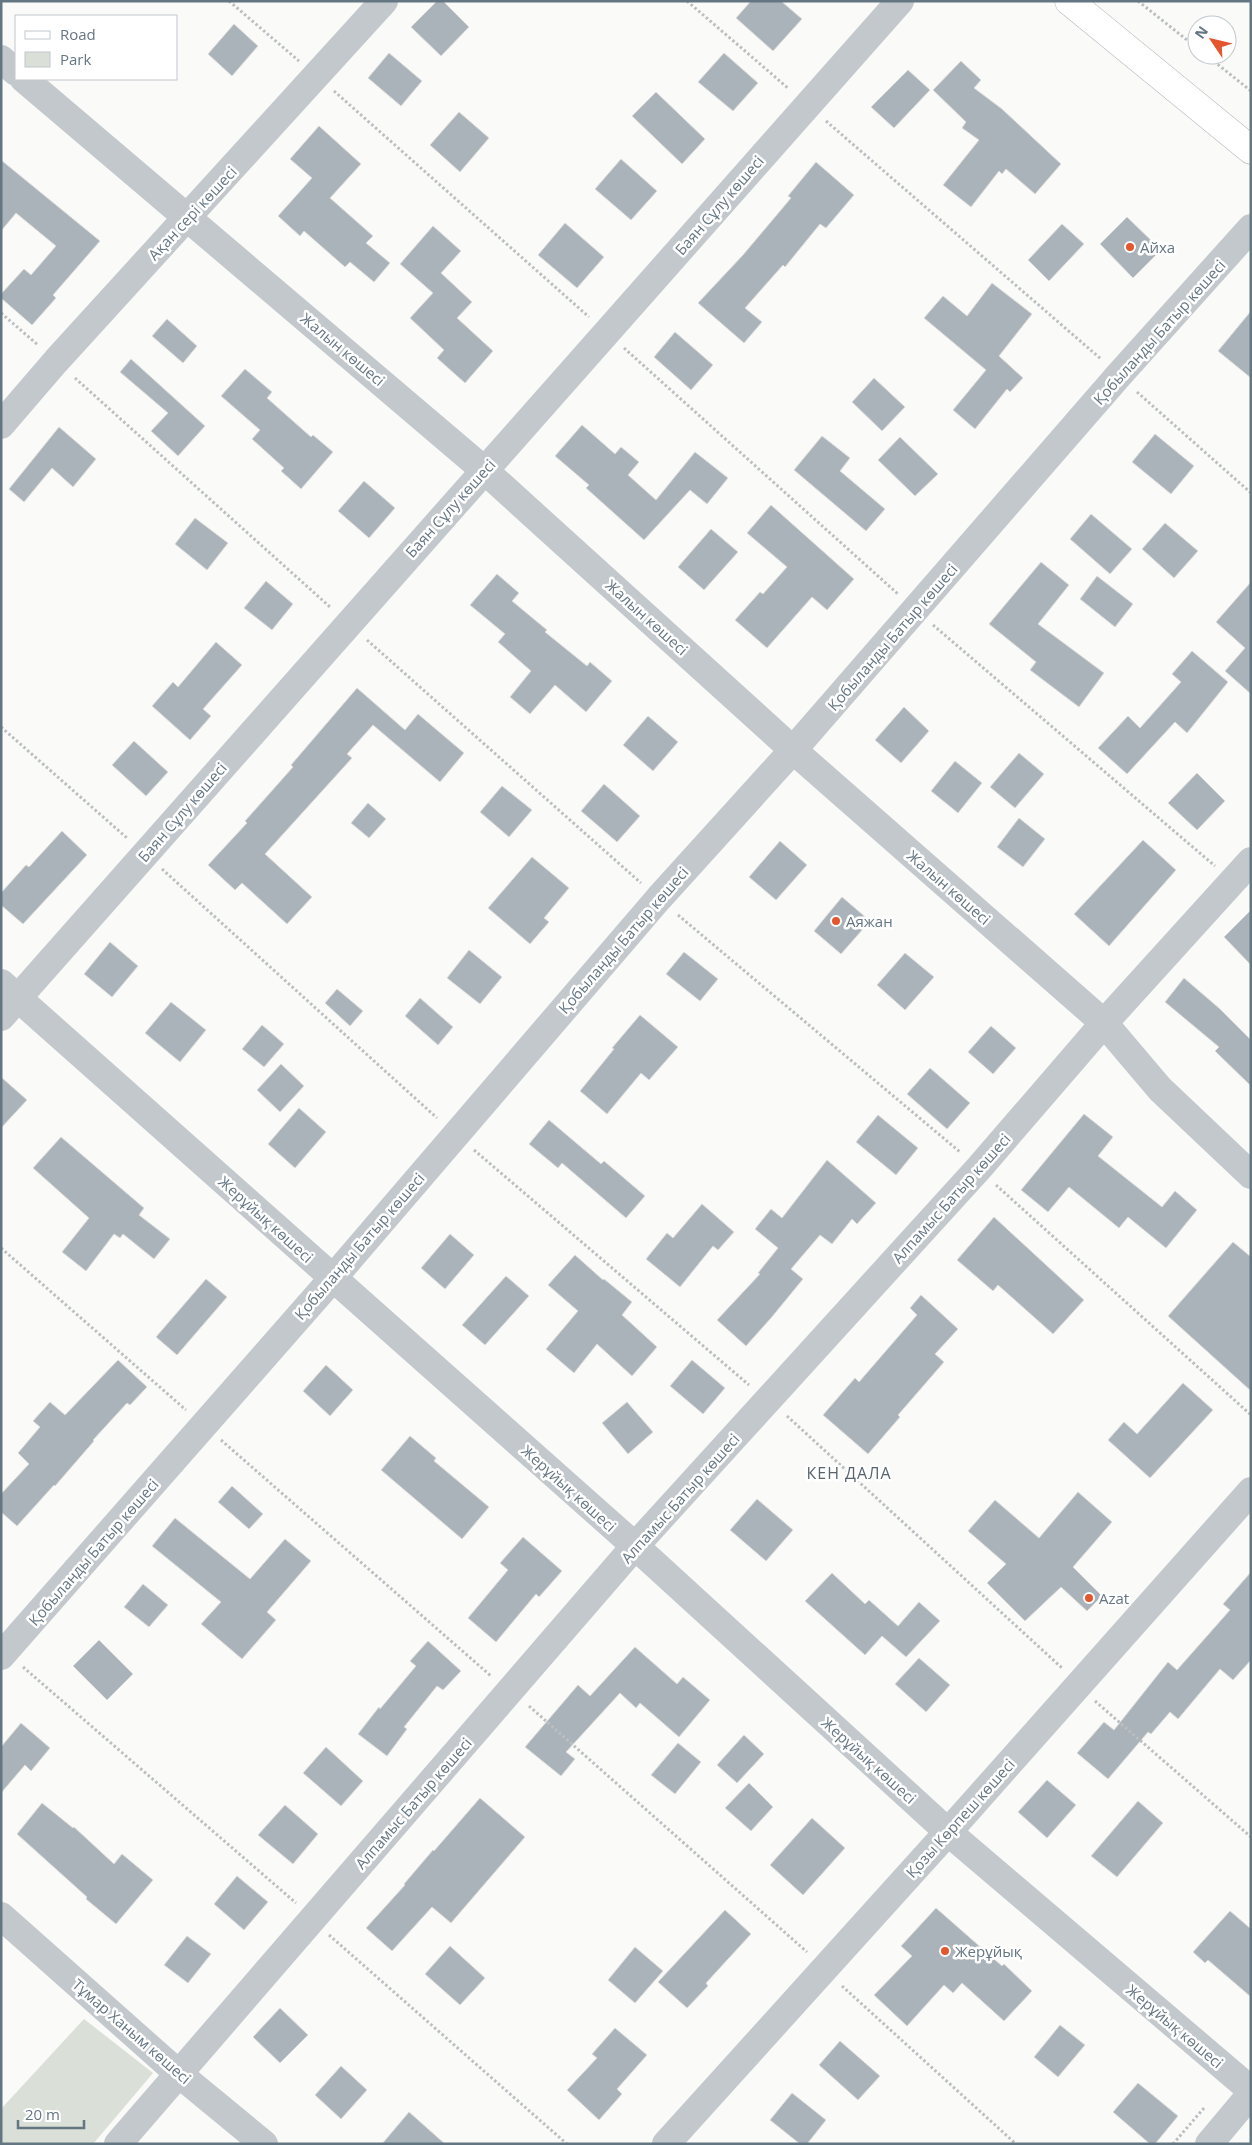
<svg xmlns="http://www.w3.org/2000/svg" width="1252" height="2145" font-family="'Open Sans',sans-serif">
<rect width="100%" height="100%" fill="#fafaf8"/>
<!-- green -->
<path fill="#dadfd7" d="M 84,2019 L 153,2073 L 93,2144 L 1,2144 L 1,2109 Z"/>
<!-- building -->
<g fill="#aab3b9" stroke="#dcdcda">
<path d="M 437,1 L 443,1 L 469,27 L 441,56 L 411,27 Z"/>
<path d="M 751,1 L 781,1 L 802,19 L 773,51 L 736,18 Z"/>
<path d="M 234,24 L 258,46 L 232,76 L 208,54 Z"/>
<path d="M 389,53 L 422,81 L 401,106 L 368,78 Z"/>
<path d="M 724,53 L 758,83 L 733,111 L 698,82 Z"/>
<path d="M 961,61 L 981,80 L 974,88 L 1002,109 L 1061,164 L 1035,194 L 1006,169 L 1002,174 L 999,171 L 971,207 L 943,185 L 979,140 L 962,128 L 966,122 L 933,90 Z"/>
<path d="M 908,70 L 930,90 L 894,128 L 871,107 Z"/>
<path d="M 656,92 L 705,139 L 682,164 L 632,116 Z"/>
<path d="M 459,112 L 489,138 L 460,172 L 430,145 Z"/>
<path d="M 319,126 L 361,164 L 330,198 L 373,236 L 366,243 L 390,263 L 374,282 L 350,262 L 345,267 L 304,231 L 300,236 L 278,216 L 312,178 L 290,159 Z"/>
<path d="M 621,159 L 657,191 L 631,220 L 595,189 Z"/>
<path d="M 1,160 L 100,241 L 53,295 L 56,298 L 32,325 L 1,298 L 1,294 L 24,269 L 31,275 L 56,246 L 16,213 L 1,231 Z"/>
<path d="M 816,162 L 854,195 L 826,228 L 820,224 L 785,267 L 783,265 L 745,308 L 762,322 L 744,343 L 698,303 L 743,255 L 791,198 L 788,196 Z"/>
<path d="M 1127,217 L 1161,250 L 1133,278 L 1100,244 Z"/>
<path d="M 565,223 L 604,257 L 577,288 L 538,255 Z"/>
<path d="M 1062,224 L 1084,244 L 1049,281 L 1028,260 Z"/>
<path d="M 433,226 L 461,251 L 441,273 L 472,302 L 457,318 L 493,351 L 465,383 L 437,358 L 444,350 L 410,318 L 433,293 L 400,264 Z"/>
<path d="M 992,283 L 1032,314 L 999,356 L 1023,378 L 1010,392 L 1007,389 L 975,429 L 953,410 L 986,370 L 924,318 L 943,296 L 967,316 Z"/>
<path d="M 1251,311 L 1251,378 L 1218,351 Z"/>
<path d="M 167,319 L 197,346 L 183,363 L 152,336 Z"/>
<path d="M 675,332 L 713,365 L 691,390 L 654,357 Z"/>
<path d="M 131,359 L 205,426 L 178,456 L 151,431 L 168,413 L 120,372 Z"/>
<path d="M 245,369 L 272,392 L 267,398 L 311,437 L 313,435 L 333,452 L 301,489 L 281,471 L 284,468 L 252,439 L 260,430 L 221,396 Z"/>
<path d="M 874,378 L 905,407 L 882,431 L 852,402 Z"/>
<path d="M 582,425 L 615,454 L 621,447 L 639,462 L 628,475 L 656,500 L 695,452 L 728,478 L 707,504 L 690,490 L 644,540 L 586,488 L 589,485 L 555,456 Z"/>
<path d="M 59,427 L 96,459 L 73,487 L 52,468 L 24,502 L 9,489 Z"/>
<path d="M 1155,434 L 1194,466 L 1171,494 L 1132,462 Z"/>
<path d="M 822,436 L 850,458 L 840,471 L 885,509 L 866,531 L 794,470 Z"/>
<path d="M 900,437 L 938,474 L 915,496 L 878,460 Z"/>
<path d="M 364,481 L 395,508 L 369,538 L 338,511 Z"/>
<path d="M 771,505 L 854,579 L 827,610 L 812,597 L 767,648 L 735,620 L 760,592 L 763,594 L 787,567 L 747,533 Z"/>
<path d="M 1091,514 L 1132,549 L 1110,574 L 1070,539 Z"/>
<path d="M 195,518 L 228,543 L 207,570 L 175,544 Z"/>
<path d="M 1165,523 L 1198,551 L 1174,578 L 1142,549 Z"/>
<path d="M 711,529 L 738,552 L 704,590 L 678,567 Z"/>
<path d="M 1041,562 L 1069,585 L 1038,624 L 1104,673 L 1079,707 L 1030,670 L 1036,662 L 989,624 Z"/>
<path d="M 497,574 L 519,593 L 512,601 L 547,630 L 545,632 L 587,666 L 590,662 L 612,681 L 586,712 L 555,685 L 530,714 L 510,697 L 531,671 L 498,642 L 505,634 L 470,605 Z"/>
<path d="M 1097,576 L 1133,604 L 1115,627 L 1080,599 Z"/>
<path d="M 266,581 L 293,604 L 272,630 L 244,608 Z"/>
<path d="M 1251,582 L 1251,694 L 1225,671 L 1245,648 L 1216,622 Z"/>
<path d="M 216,642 L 242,665 L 203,709 L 211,716 L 190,740 L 152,706 L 173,682 L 178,687 Z"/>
<path d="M 1192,651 L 1228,682 L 1187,733 L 1175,722 L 1127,774 L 1098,748 L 1128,716 L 1140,728 L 1181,682 L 1172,674 Z"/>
<path d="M 357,688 L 405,730 L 418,714 L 464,753 L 440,782 L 373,725 L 347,754 L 352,758 L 265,854 L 312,897 L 287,924 L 242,883 L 235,890 L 208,865 L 247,823 L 245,821 L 293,767 L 291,765 Z"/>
<path d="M 904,707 L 929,731 L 901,763 L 875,740 Z"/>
<path d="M 648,716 L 678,742 L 653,771 L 623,745 Z"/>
<path d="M 134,741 L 168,772 L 146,796 L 112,765 Z"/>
<path d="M 1019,753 L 1044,774 L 1015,808 L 990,787 Z"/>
<path d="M 955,761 L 982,783 L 958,813 L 931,791 Z"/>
<path d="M 1197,773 L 1225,801 L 1197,830 L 1168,803 Z"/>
<path d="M 604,784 L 640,816 L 617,842 L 581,811 Z"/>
<path d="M 502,786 L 532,810 L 509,837 L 480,812 Z"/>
<path d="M 368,803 L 386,819 L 369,838 L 351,823 Z"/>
<path d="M 1019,818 L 1045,839 L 1023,867 L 997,847 Z"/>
<path d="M 62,831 L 87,855 L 23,924 L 1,905 L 1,893 L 26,865 L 29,867 Z"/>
<path d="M 1143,840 L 1176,870 L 1109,946 L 1074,914 Z"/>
<path d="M 780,841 L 807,865 L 776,900 L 749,877 Z"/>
<path d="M 532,857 L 569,888 L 544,918 L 549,922 L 530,944 L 488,908 Z"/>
<path d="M 842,897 L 870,921 L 841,954 L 814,931 Z"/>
<path d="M 1251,910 L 1251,965 L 1224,937 Z"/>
<path d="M 110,942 L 138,966 L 112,997 L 84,974 Z"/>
<path d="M 469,950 L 502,977 L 480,1004 L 447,978 Z"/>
<path d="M 684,952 L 718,979 L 700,1001 L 666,974 Z"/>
<path d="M 905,953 L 934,977 L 905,1010 L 877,985 Z"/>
<path d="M 1184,978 L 1220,1009 L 1251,1040 L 1251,1086 L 1215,1051 L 1219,1047 L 1165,1002 Z"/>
<path d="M 337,989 L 363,1011 L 350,1026 L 325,1003 Z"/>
<path d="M 420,998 L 453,1027 L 438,1045 L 405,1016 Z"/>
<path d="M 171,1002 L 206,1030 L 180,1062 L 145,1033 Z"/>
<path d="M 640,1015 L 678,1047 L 649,1080 L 641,1073 L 607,1114 L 580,1091 L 614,1049 L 612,1048 Z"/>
<path d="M 262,1025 L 284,1044 L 264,1067 L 242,1049 Z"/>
<path d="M 991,1026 L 1016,1048 L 993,1074 L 968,1052 Z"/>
<path d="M 281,1064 L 304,1086 L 280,1112 L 257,1090 Z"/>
<path d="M 930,1068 L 970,1103 L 947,1129 L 907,1094 Z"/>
<path d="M 1,1077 L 27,1100 L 1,1128 Z"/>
<path d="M 299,1108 L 326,1132 L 295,1168 L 268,1144 Z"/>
<path d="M 1084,1114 L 1113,1137 L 1098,1156 L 1162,1207 L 1175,1191 L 1197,1210 L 1166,1248 L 1128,1217 L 1119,1228 L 1069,1187 L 1048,1212 L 1021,1190 Z"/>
<path d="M 878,1115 L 918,1148 L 896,1175 L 856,1142 Z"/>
<path d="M 549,1120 L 601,1164 L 604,1161 L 645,1196 L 626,1218 L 562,1163 L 558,1168 L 529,1144 Z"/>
<path d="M 61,1137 L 144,1208 L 139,1215 L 170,1239 L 154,1259 L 123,1234 L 120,1238 L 114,1234 L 86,1271 L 62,1252 L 89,1218 L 33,1168 Z"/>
<path d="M 827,1160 L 876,1203 L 857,1224 L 852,1219 L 832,1244 L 820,1235 L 791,1269 L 803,1279 L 771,1318 L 746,1346 L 717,1320 L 760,1274 L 758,1273 L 778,1248 L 755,1229 L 771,1209 L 782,1218 Z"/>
<path d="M 702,1204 L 734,1232 L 718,1250 L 713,1246 L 680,1287 L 646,1259 L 667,1233 L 673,1238 Z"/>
<path d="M 994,1217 L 1084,1300 L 1053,1334 L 998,1285 L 993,1291 L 957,1260 Z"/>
<path d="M 450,1234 L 474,1255 L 445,1289 L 421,1268 Z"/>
<path d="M 1233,1242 L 1251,1257 L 1251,1391 L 1168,1316 Z"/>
<path d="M 575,1255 L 603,1280 L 604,1279 L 632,1302 L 622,1315 L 657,1347 L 632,1376 L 597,1344 L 574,1373 L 546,1349 L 578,1311 L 548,1285 Z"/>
<path d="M 506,1276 L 529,1296 L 485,1345 L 462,1325 Z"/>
<path d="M 206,1279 L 227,1297 L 177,1355 L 156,1337 Z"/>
<path d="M 921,1295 L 958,1329 L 935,1354 L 944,1362 L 898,1415 L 900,1417 L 868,1454 L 823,1415 L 855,1378 L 859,1382 L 917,1315 L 910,1308 Z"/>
<path d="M 118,1360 L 147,1387 L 130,1405 L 127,1403 L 93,1440 L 94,1441 L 55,1486 L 54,1485 L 17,1526 L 1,1512 L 1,1494 L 29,1464 L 18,1453 L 40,1427 L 33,1421 L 50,1402 L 65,1415 Z"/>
<path d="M 692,1360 L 725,1388 L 703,1414 L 670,1386 Z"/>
<path d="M 326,1365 L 353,1390 L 330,1416 L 303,1391 Z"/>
<path d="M 1183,1383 L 1213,1410 L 1150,1478 L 1108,1440 L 1124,1422 L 1137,1434 Z"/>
<path d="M 627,1402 L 653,1432 L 628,1454 L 602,1423 Z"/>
<path d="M 410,1436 L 436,1458 L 434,1461 L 489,1507 L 462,1539 L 381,1470 Z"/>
<path d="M 232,1486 L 263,1514 L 249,1529 L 218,1502 Z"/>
<path d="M 1078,1492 L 1112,1522 L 1073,1567 L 1102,1596 L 1087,1611 L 1061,1587 L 1025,1621 L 987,1583 L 1006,1564 L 968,1531 L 995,1500 L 1039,1538 Z"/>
<path d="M 757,1499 L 793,1530 L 766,1561 L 730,1530 Z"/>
<path d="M 175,1518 L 250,1579 L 285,1539 L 311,1561 L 267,1612 L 276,1620 L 242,1659 L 201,1624 L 221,1602 L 152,1546 Z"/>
<path d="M 523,1537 L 562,1571 L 539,1597 L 536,1594 L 496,1642 L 468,1618 L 508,1570 L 500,1563 Z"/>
<path d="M 1251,1572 L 1251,1660 L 1233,1680 L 1220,1669 L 1178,1719 L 1170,1712 L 1151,1734 L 1148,1732 L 1108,1779 L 1077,1753 L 1104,1722 L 1114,1730 L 1168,1662 L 1177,1670 L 1230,1610 L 1223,1604 Z"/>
<path d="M 832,1573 L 865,1604 L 869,1600 L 898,1626 L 919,1602 L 940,1621 L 906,1657 L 882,1636 L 865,1655 L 805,1601 Z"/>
<path d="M 143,1584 L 168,1605 L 149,1627 L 124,1607 Z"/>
<path d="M 99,1640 L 133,1674 L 107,1700 L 73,1666 Z"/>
<path d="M 428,1641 L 461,1671 L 443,1690 L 437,1686 L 404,1727 L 407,1729 L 387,1756 L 358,1734 L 379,1707 L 380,1709 L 416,1666 L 410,1661 Z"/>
<path d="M 635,1647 L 677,1684 L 683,1677 L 710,1700 L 679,1737 L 640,1703 L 636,1708 L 620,1693 L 566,1752 L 575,1759 L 561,1776 L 525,1747 L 578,1685 L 590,1696 Z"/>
<path d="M 919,1658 L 950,1685 L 926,1712 L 895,1684 Z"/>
<path d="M 21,1723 L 50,1748 L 31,1771 L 25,1765 L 1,1793 L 1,1747 Z"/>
<path d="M 744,1735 L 764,1754 L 737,1783 L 717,1765 Z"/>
<path d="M 678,1743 L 701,1762 L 675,1794 L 651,1775 Z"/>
<path d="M 326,1747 L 363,1781 L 341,1806 L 303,1773 Z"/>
<path d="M 1047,1780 L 1076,1805 L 1047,1838 L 1018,1812 Z"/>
<path d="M 749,1783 L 773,1807 L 751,1831 L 725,1808 Z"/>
<path d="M 480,1798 L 525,1837 L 451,1923 L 432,1907 L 392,1951 L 366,1928 L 405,1885 L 404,1884 L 433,1850 L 434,1851 Z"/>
<path d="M 1138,1801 L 1163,1823 L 1117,1877 L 1091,1856 Z"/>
<path d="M 42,1803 L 73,1828 L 74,1827 L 114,1864 L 122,1854 L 153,1880 L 116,1924 L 86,1899 L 87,1897 L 17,1834 Z"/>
<path d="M 285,1805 L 318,1834 L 293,1864 L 258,1835 Z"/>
<path d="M 812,1818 L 845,1848 L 803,1895 L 770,1865 Z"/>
<path d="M 237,1876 L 268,1902 L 244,1930 L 214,1904 Z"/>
<path d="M 936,1908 L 1002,1966 L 1004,1964 L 1032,1991 L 1004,2021 L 962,1983 L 953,1993 L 944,1985 L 907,2026 L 874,1995 L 912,1956 L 901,1946 Z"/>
<path d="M 725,1910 L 751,1934 L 706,1983 L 708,1986 L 687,2008 L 658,1982 Z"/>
<path d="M 1230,1911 L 1251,1929 L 1251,1997 L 1208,1960 L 1205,1963 L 1193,1952 Z"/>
<path d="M 187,1936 L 211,1954 L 188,1983 L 164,1965 Z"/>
<path d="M 450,1946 L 485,1978 L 460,2005 L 425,1974 Z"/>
<path d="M 635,1947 L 663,1971 L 635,2003 L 608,1980 Z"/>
<path d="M 280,2008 L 308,2035 L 280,2063 L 253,2037 Z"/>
<path d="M 1060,2025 L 1085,2045 L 1058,2077 L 1034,2057 Z"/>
<path d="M 615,2028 L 647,2055 L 617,2089 L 622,2094 L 599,2120 L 567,2090 L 597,2058 L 592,2054 Z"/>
<path d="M 840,2041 L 880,2076 L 858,2100 L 819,2065 Z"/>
<path d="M 341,2066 L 367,2090 L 341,2119 L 315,2095 Z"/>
<path d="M 1138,2083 L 1178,2116 L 1155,2144 L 1150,2144 L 1113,2112 Z"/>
<path d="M 792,2093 L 826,2120 L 807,2144 L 800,2144 L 770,2120 Z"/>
<path d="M 409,2112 L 445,2144 L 382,2144 Z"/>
</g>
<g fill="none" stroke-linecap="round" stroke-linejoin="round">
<defs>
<path id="major" d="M 1069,1 L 1251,150"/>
</defs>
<!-- major casing -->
<use href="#major" stroke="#b5babe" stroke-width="29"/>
<!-- path -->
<g stroke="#bbbfc2" stroke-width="3" stroke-dasharray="2.5 2.5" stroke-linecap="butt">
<path d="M 229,1 L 299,61"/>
<path d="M 687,1 L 789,89"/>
<path d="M 1138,1 L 1197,48"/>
<path d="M 1206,55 L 1251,91"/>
<path d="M 334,91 L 589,317"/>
<path d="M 826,121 L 1101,359"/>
<path d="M 1,313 L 38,345"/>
<path d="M 624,348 L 898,594"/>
<path d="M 75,378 L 330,607"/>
<path d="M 1137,392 L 1251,493"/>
<path d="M 933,625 L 1215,866"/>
<path d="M 367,640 L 641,883"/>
<path d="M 1,727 L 127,838"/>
<path d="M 162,869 L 437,1118"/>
<path d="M 678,915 L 960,1152"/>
<path d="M 474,1150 L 749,1385"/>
<path d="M 996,1185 L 1251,1415"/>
<path d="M 1,1248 L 186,1410"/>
<path d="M 787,1416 L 1062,1668"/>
<path d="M 221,1440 L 491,1676"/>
<path d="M 23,1667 L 296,1903"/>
<path d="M 1095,1701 L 1251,1837"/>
<path d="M 529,1706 L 807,1952"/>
<path d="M 329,1935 L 567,2144"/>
<path d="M 842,1986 L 1016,2144"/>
<path d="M 1173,2144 L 1204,2108"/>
</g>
<!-- minor -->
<g stroke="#c3c8cc" stroke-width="28">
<path d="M 1,59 L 16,72"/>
<path d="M 24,79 L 484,470 L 793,750 L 1104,1023 L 1160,1089 L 1251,1175"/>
<path d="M 1,425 L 56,361 L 384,1"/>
<path d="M 1,983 L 635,1546 L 948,1832 L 1251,2090"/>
<path d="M 1,1017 L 900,1"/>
<path d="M 1,1656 L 333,1278 L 659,898 L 793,750 L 1119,375 L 1251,228"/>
<path d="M 1,1916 L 179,2074 L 264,2144"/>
<path d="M 118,2144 L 635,1546 L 979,1168 L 1104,1023 L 1251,861"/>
<path d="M 666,2144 L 948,1832 L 1251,1491"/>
<path d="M 1209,2144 L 1251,2094"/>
</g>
<!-- major -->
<use href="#major" stroke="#fff" stroke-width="28"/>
</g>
<!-- markers -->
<g fill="#e4572e" stroke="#fff" stroke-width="2">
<circle cx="1130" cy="247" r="5"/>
<circle cx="836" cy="921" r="5"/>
<circle cx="1089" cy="1598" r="5"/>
<circle cx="945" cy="1951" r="5"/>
</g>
<g text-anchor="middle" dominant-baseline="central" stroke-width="5" stroke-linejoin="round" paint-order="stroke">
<!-- street labels -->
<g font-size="15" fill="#657683" stroke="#fff">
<text transform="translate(719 205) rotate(-49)">Баян Сұлу көшесі</text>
<text transform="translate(192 213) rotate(-47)">Ақан сері көшесі</text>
<text transform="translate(1159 332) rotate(-48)">Қобыланды Батыр көшесі</text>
<text transform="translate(343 349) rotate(40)">Жалын көшесі</text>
<text transform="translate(450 508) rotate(-48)">Баян Сұлу көшесі</text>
<text transform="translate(647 617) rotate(42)">Жалын көшесі</text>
<text transform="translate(892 637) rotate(-49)">Қобыланды Батыр көшесі</text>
<text transform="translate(182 812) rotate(-49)">Баян Сұлу көшесі</text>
<text transform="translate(949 887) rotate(41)">Жалын көшесі</text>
<text transform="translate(623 940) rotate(-49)">Қобыланды Батыр көшесі</text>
<text transform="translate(951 1198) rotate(-48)">Алпамыс Батыр көшесі</text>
<text transform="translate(266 1219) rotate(42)">Жерұйық көшесі</text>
<text transform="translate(359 1246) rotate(-49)">Қобыланды Батыр көшесі</text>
<text transform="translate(569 1488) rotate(42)">Жерұйық көшесі</text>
<text transform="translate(680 1498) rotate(-48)">Алпамыс Батыр көшесі</text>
<text transform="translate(93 1552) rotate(-49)">Қобыланды Батыр көшесі</text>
<text transform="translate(869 1760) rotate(42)">Жерұйық көшесі</text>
<text transform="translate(413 1803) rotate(-49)">Алпамыс Батыр көшесі</text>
<text transform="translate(960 1818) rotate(-48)">Қозы Көрпеш көшесі</text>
<text transform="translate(1175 2026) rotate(40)">Жерұйық көшесі</text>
<text transform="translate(132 2031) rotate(41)">Тұмар Ханым көшесі</text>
</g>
<!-- poi labels -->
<g font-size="15" fill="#657683" stroke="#fff" text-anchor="start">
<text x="1140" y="247">Айха</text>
<text x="846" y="921">Аяжан</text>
<text x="1099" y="1598">Azat</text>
<text x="955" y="1951">Жерұйық</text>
</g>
<!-- neighbourhood labels -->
<g font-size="16" letter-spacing="1" fill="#57646e" stroke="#fff">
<text x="849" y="1473">КЕН ДАЛА</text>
</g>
</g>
<!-- border -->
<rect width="1252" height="2145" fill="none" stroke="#657683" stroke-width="5"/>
<!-- legend -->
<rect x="15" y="15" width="162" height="65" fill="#ffffff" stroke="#c1c8cd"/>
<rect x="25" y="31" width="25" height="8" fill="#ffffff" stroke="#c1c8cd"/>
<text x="60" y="40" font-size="15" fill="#657683">Road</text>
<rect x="25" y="52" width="25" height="15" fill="#dadfd7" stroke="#c1c8cd"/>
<text x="60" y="65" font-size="15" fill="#657683">Park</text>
<!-- north arrow -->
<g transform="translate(1212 40) rotate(305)"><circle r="24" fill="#ffffff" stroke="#c1c8cd"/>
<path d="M0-4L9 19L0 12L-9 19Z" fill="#e4572e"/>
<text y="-8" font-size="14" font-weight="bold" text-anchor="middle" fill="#657683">N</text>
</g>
<!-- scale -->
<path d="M18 2120v8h66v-8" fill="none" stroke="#657683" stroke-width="2.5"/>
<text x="25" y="2120" font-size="15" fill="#657683" stroke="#ffffff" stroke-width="4" paint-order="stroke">20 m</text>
</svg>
